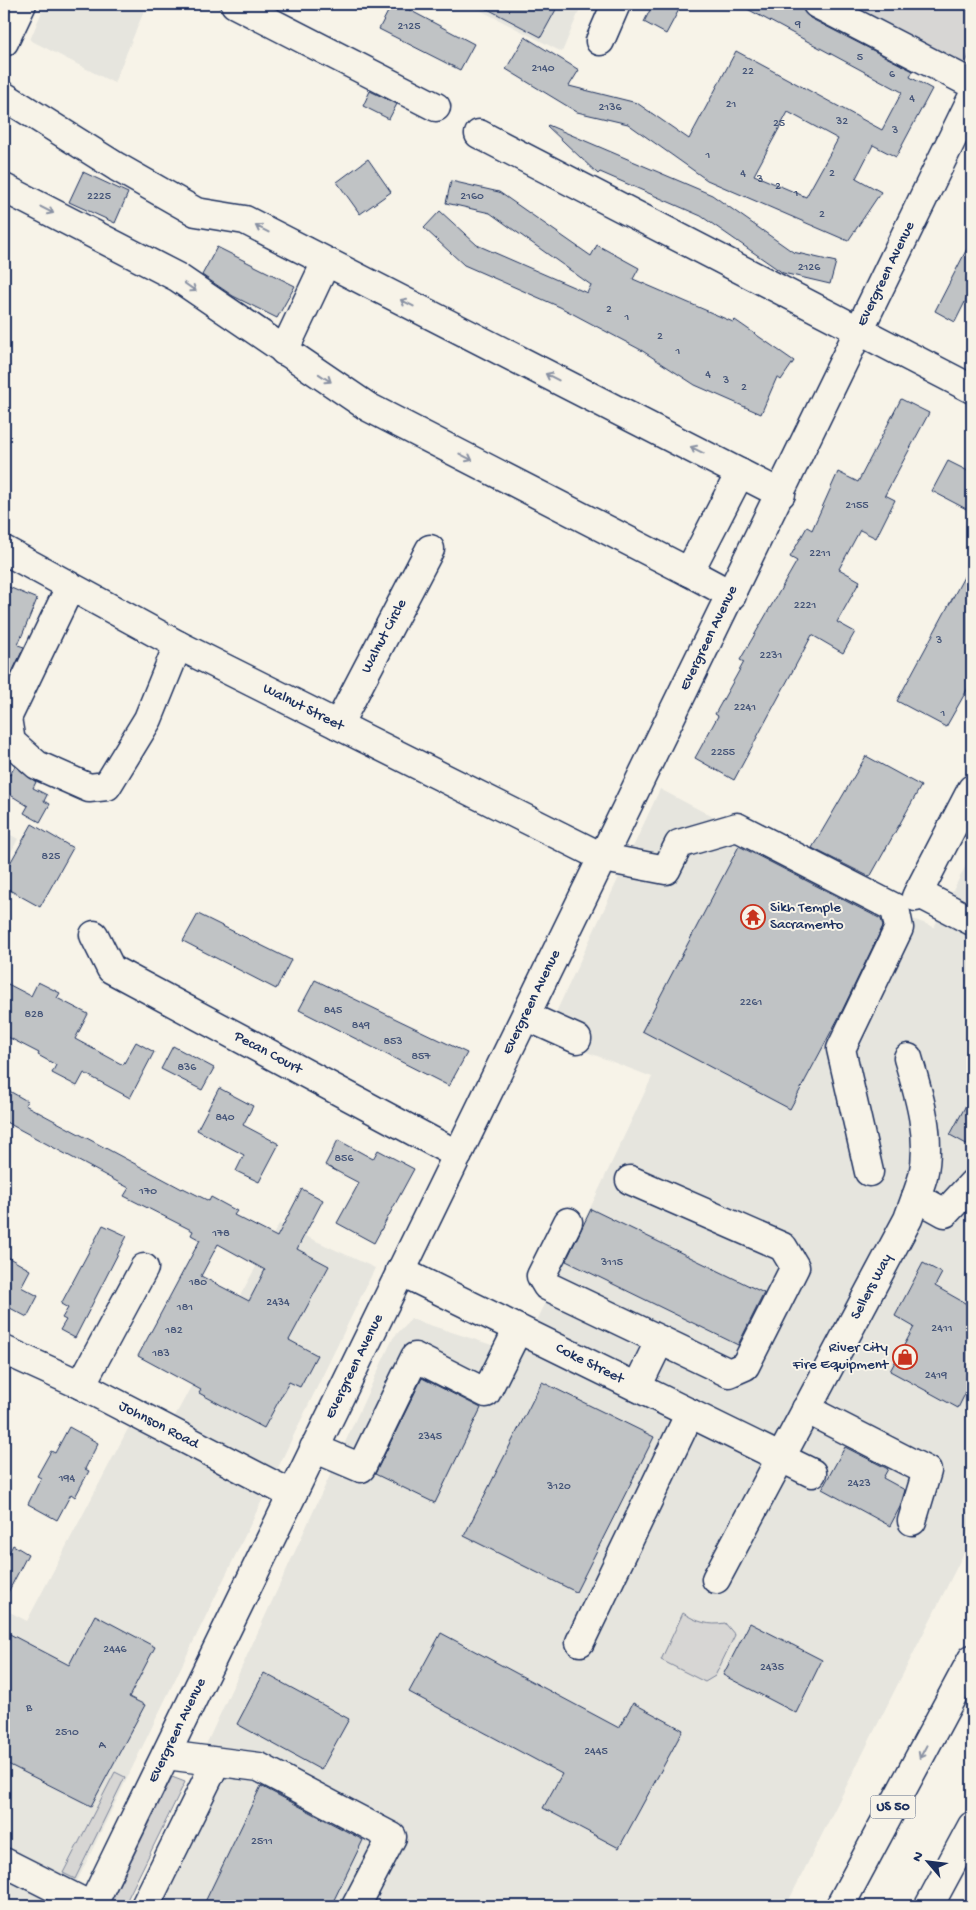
<svg xmlns="http://www.w3.org/2000/svg" width="976" height="1910" font-family="'Gochi Hand',sans-serif">
<rect width="100%" height="100%" fill="#f7f3e8"/>
<filter id="ink" filterUnits="userSpaceOnUse"><feTurbulence type="fractalNoise" baseFrequency=".02" numOctaves="2"/><feDisplacementMap in="SourceGraphic" scale="10" xChannelSelector="R" yChannelSelector="G"/><feConvolveMatrix kernelMatrix="1 2 1 2 8 2 1 2 1" color-interpolation-filters="sRGB"/></filter>
<g filter="url(#ink)">
<!-- built -->
<g fill="#e6e5de">
<path d="M 45,4 L 147,4 L 114,83 L 30,40 Z"/>
<path d="M 468,4 L 582,4 L 562,52 Z"/>
<path d="M 660,789 L 889,910 L 934,927 L 972,854 L 972,1537 L 786,1906 L 128,1906 L 177,1808 L 393,1338 L 411,1319 L 520,1354 L 536,1323 L 652,1077 L 545,1036 Z"/>
<path d="M 4,831 L 18,839 L 4,865 Z"/>
<path d="M 279,1224 L 375,1268 L 65,1906 L 4,1906 L 4,1609 L 27,1621 L 130,1425 L 166,1445 L 174,1418 Z"/>
</g>
<!-- green -->
<g fill="#d7d6d4" stroke="#798299">
<path d="M 832,4 L 972,4 L 972,48 L 962,72 Z"/>
<path d="M 683,1613 C 697,1622 709,1626 725,1623 L 735,1635 L 715,1676 L 705,1682 L 661,1660 Z"/>
<path d="M 115,1772 L 125,1777 L 75,1879 L 63,1873 Z"/>
<path d="M 172,1777 L 185,1782 L 124,1906 L 109,1906 Z"/>
</g>
<!-- building -->
<g fill="#c0c3c5" stroke="#1b2f5e" fill-rule="evenodd">
<path d="M 392,4 L 398,4 L 474,44 L 460,70 L 379,29 Z"/>
<path d="M 478,4 L 559,4 L 541,37 Z"/>
<path d="M 653,4 L 682,4 L 666,34 L 644,22 Z"/>
<path d="M 738,4 L 799,4 L 810,18 L 913,71 L 910,77 L 932,89 L 896,157 L 873,145 L 856,178 L 881,192 L 848,241 L 707,180 L 628,124 L 577,112 L 506,69 L 525,37 L 579,70 L 569,86 L 637,103 L 689,139 L 736,51 L 882,130 L 902,92 ZM 788,112 L 838,139 L 806,197 L 754,175 Z"/>
<path d="M 370,91 L 397,104 L 389,119 L 363,106 Z"/>
<path d="M 548,125 L 712,195 L 793,252 L 836,262 L 830,284 L 783,273 L 701,216 L 600,172 L 598,174 L 547,126 Z"/>
<path d="M 368,159 L 391,192 L 360,214 L 337,182 Z"/>
<path d="M 83,172 L 128,193 L 115,223 L 69,202 Z"/>
<path d="M 451,181 L 499,192 L 591,256 L 597,245 L 639,268 L 633,279 L 733,322 L 735,320 L 794,361 L 781,380 L 777,377 L 761,414 L 695,385 L 641,350 L 560,307 L 464,265 L 424,228 L 440,211 L 477,245 L 587,293 L 591,285 L 490,213 L 446,203 Z"/>
<path d="M 972,239 L 972,288 L 955,322 L 935,311 Z"/>
<path d="M 217,247 L 295,286 L 277,318 L 233,296 L 202,275 Z"/>
<path d="M 901,399 L 929,413 L 885,495 L 895,500 L 876,538 L 860,530 L 839,569 L 860,581 L 837,622 L 855,632 L 843,653 L 812,635 L 734,780 L 695,758 L 718,716 L 715,714 L 744,662 L 740,660 L 797,561 L 790,557 L 807,527 L 812,530 L 838,472 L 858,482 Z"/>
<path d="M 948,461 L 972,473 L 972,512 L 932,491 Z"/>
<path d="M 972,562 L 972,681 L 946,727 L 897,701 Z"/>
<path d="M 4,585 L 37,599 L 18,645 L 24,647 L 4,689 Z"/>
<path d="M 866,756 L 921,786 L 870,877 L 812,848 Z"/>
<path d="M 15,766 L 36,782 L 33,788 L 47,795 L 44,801 L 50,804 L 40,822 L 24,813 L 28,806 L 4,791 L 4,771 L 10,775 Z"/>
<path d="M 32,824 L 73,848 L 40,907 L 4,887 L 4,874 Z"/>
<path d="M 739,846 L 881,919 L 883,926 L 840,1015 L 790,1109 L 642,1031 Z"/>
<path d="M 198,914 L 291,960 L 276,989 L 183,941 Z"/>
<path d="M 315,980 L 467,1053 L 449,1086 L 299,1010 Z"/>
<path d="M 4,982 L 31,996 L 38,982 L 60,993 L 57,998 L 88,1014 L 75,1039 L 123,1065 L 136,1042 L 154,1052 L 130,1098 L 84,1073 L 77,1086 L 52,1073 L 56,1065 L 38,1055 L 39,1053 L 4,1035 Z"/>
<path d="M 173,1046 L 214,1068 L 202,1090 L 161,1069 Z"/>
<path d="M 4,1088 L 27,1101 L 25,1105 L 182,1189 L 183,1188 L 209,1201 L 211,1197 L 237,1211 L 234,1215 L 277,1237 L 302,1189 L 323,1200 L 297,1249 L 329,1266 L 289,1340 L 317,1355 L 300,1387 L 289,1382 L 264,1428 L 199,1393 L 201,1390 L 138,1356 L 200,1240 L 191,1235 L 193,1231 L 124,1196 L 129,1188 L 4,1121 ZM 218,1244 L 265,1270 L 249,1301 L 201,1276 Z"/>
<path d="M 219,1088 L 253,1106 L 243,1125 L 279,1144 L 259,1182 L 236,1171 L 244,1155 L 197,1130 Z"/>
<path d="M 972,1094 L 972,1147 L 950,1135 Z"/>
<path d="M 338,1140 L 373,1159 L 378,1150 L 414,1169 L 374,1243 L 337,1223 L 359,1183 L 325,1165 Z"/>
<path d="M 591,1209 L 764,1293 L 738,1345 L 566,1261 Z"/>
<path d="M 103,1225 L 127,1236 L 75,1338 L 60,1330 L 66,1320 L 62,1318 L 68,1308 L 61,1304 Z"/>
<path d="M 4,1255 L 30,1270 L 21,1287 L 38,1296 L 27,1317 L 10,1308 L 4,1319 Z"/>
<path d="M 923,1263 L 942,1273 L 935,1286 L 972,1307 L 972,1380 L 958,1408 L 890,1371 L 914,1327 L 895,1316 Z"/>
<path d="M 422,1378 L 481,1408 L 435,1503 L 375,1474 Z"/>
<path d="M 542,1382 L 654,1437 L 576,1592 L 464,1536 Z"/>
<path d="M 69,1427 L 98,1443 L 85,1469 L 89,1471 L 75,1497 L 71,1494 L 57,1520 L 28,1504 L 41,1478 L 37,1476 L 51,1451 L 55,1453 Z"/>
<path d="M 845,1447 L 888,1469 L 883,1478 L 905,1490 L 900,1507 L 890,1526 L 822,1489 Z"/>
<path d="M 13,1545 L 28,1554 L 4,1600 L 4,1562 Z"/>
<path d="M 95,1615 L 155,1647 L 129,1697 L 145,1705 L 91,1806 L 4,1762 L 4,1631 L 69,1665 Z"/>
<path d="M 750,1623 L 822,1660 L 796,1713 L 723,1675 Z"/>
<path d="M 441,1633 L 619,1728 L 633,1703 L 683,1730 L 619,1848 L 543,1808 L 562,1774 L 409,1692 Z"/>
<path d="M 264,1673 L 349,1719 L 321,1770 L 237,1724 Z"/>
<path d="M 261,1786 L 363,1840 L 331,1906 L 203,1906 Z"/>
</g>
<g fill="none" stroke-linecap="round" stroke-linejoin="round">
<defs>
<g id="minor">
<path d="M 235,4 L 436,107"/>
<path d="M 817,4 L 972,84"/>
<path d="M 600,41 L 616,4"/>
<path d="M 4,96 L 117,167 L 196,212 L 245,220 L 781,494"/>
<path d="M 479,134 L 972,389"/>
<path d="M 4,188 L 177,277 L 368,407 L 689,572 L 740,473"/>
<path d="M 284,351 L 326,262"/>
<path id="s1" d="M 4,550 L 178,645 L 604,858 L 666,870 L 679,844 L 737,827 L 895,908 L 899,928 L 841,1049 L 869,1172"/>
<path d="M 689,572 L 732,595"/>
<path d="M 4,716 L 7,718 L 70,587"/>
<path d="M 7,718 L 11,742 L 37,765 L 89,788 L 107,786 L 148,719 L 178,645"/>
<path id="s2" d="M 338,725 L 430,549"/>
<path d="M 918,893 L 972,921"/>
<path d="M 916,897 L 972,789"/>
<path id="s3" d="M 94,935 L 111,969 L 458,1155"/>
<path d="M 526,1016 L 577,1039"/>
<path d="M 630,1180 L 783,1247 L 795,1267 L 745,1366 L 729,1373 L 660,1340"/>
<path d="M 916,1197 L 945,1213 L 972,1184"/>
<path d="M 568,1222 L 541,1276 L 547,1286 L 660,1340 L 637,1387"/>
<path id="s4" d="M 400,1271 L 812,1473"/>
<path id="s5" d="M 4,1350 L 81,1385 L 291,1494"/>
<path d="M 81,1385 L 144,1268"/>
<path d="M 806,1409 L 927,1471 L 912,1521"/>
<path d="M 314,1448 L 361,1468 L 415,1357 L 486,1393 L 518,1329"/>
<path id="s6" d="M 716,1579 L 908,1219 C 913,1205 919,1190 923,1176 C 932,1137 919,1095 908,1058"/>
<path d="M 580,1642 L 690,1413"/>
<path d="M 166,1755 L 259,1767 L 392,1837 L 356,1906"/>
<path d="M 4,1862 L 91,1906"/>
<path id="s7" d="M 92,1906 L 972,98"/>
<path d="M 145,1906 L 216,1762"/>
</g>
<path id="major" d="M 4,42 L 22,4"/>
<g id="highway">
<path d="M 840,1906 L 972,1659"/>
<path d="M 929,1906 L 972,1826"/>
</g>
</defs>
<!-- minor casing -->
<use href="#minor" stroke="#1b2f5e" stroke-width="31"/>
<!-- major casing -->
<use href="#major" stroke="#1b2f5e" stroke-width="31"/>
<!-- highway casing -->
<use href="#highway" stroke="#1b2f5e" stroke-width="31"/>
<!-- minor -->
<use href="#minor" stroke="#f7f3e8" stroke-width="28"/>
<!-- major -->
<use href="#major" stroke="#f7f3e8" stroke-width="28"/>
<!-- highway -->
<use href="#highway" stroke="#f7f3e8" stroke-width="28"/>
</g>
<!-- one-way arrows -->
<defs><path id="oneway-shaft" d="M-6 0H5M1.5-3L5.5 0L1.5 3" fill="none" stroke-width="1.6" stroke-linecap="round" stroke-linejoin="round" transform="scale(1.25)"/></defs>
<g stroke="#8991a3">
<use href="#oneway-shaft" transform="translate(47 210) rotate(27)"/>
<use href="#oneway-shaft" transform="translate(262 229) rotate(-153)"/>
<use href="#oneway-shaft" transform="translate(190 287) rotate(35)"/>
<use href="#oneway-shaft" transform="translate(407 303) rotate(-153)"/>
<use href="#oneway-shaft" transform="translate(552 377) rotate(-153)"/>
<use href="#oneway-shaft" transform="translate(325 378) rotate(34)"/>
<use href="#oneway-shaft" transform="translate(697 450) rotate(-153)"/>
<use href="#oneway-shaft" transform="translate(466 457) rotate(27)"/>
<use href="#oneway-shaft" transform="translate(923 1752) rotate(118)"/>
</g>
</g>
<!-- icons -->
<defs>
<symbol id="temple-ring" viewBox="-11 -11 22 22"><circle r="9.5" fill="#f7f3e8" stroke="#c8321e" stroke-width="1.5"/><path d="M0-6L5-2H3V0L6.5 2.5H4V6H1.5V3h-3V6H-4V2.5H-6.5L-3 0V-2H-5Z" fill="#c8321e"/></symbol>
<symbol id="shop-ring" viewBox="-11 -11 22 22"><circle r="9.5" fill="#f7f3e8" stroke="#c8321e" stroke-width="1.5"/><path d="M-5-2.5h2.3a2.7 3.5 0 0 1 5.4 0H5L5.5 6h-11ZM-1.5-2.5h3a1.5 2.3 0 0 0-3 0Z" fill="#c8321e"/></symbol>
</defs>
<g fill-rule="evenodd">
<use href="#temple-ring" x="739" y="903" width="28" height="28"/>
<use href="#shop-ring" x="891" y="1343" width="28" height="28"/>
</g>
<g text-anchor="middle" dominant-baseline="central" stroke-width="4" stroke-linejoin="round" paint-order="stroke">
<!-- number labels -->
<g font-size="12" fill="#445478">
<text x="798" y="25">9</text>
<text x="409" y="27">2125</text>
<text x="860" y="58">5</text>
<text x="543" y="69">2140</text>
<text x="748" y="72">22</text>
<text x="892" y="75">6</text>
<text x="912" y="99">4</text>
<text x="731" y="105">21</text>
<text x="610" y="108">2136</text>
<text x="842" y="122">32</text>
<text x="779" y="124">25</text>
<text x="895" y="131">3</text>
<text x="708" y="156">1</text>
<text x="743" y="174">4</text>
<text x="832" y="174">2</text>
<text x="760" y="180">3</text>
<text x="778" y="187">2</text>
<text x="796" y="194">1</text>
<text x="99" y="197">2225</text>
<text x="472" y="197">2160</text>
<text x="822" y="215">2</text>
<text x="809" y="268">2126</text>
<text x="609" y="310">2</text>
<text x="627" y="318">1</text>
<text x="660" y="337">2</text>
<text x="678" y="352">1</text>
<text x="708" y="375">4</text>
<text x="726" y="381">3</text>
<text x="744" y="388">2</text>
<text x="857" y="506">2155</text>
<text x="820" y="554">2211</text>
<text x="805" y="606">2221</text>
<text x="939" y="641">3</text>
<text x="771" y="656">2231</text>
<text x="745" y="708">2241</text>
<text x="943" y="714">1</text>
<text x="723" y="753">2255</text>
<text x="51" y="857">825</text>
<text x="751" y="1003">2261</text>
<text x="333" y="1011">845</text>
<text x="34" y="1015">828</text>
<text x="361" y="1026">849</text>
<text x="393" y="1042">853</text>
<text x="421" y="1057">857</text>
<text x="187" y="1068">836</text>
<text x="225" y="1118">840</text>
<text x="344" y="1159">856</text>
<text x="148" y="1192">170</text>
<text x="221" y="1234">178</text>
<text x="612" y="1263">3115</text>
<text x="198" y="1283">180</text>
<text x="278" y="1303">2434</text>
<text x="185" y="1308">181</text>
<text x="942" y="1329">2411</text>
<text x="174" y="1331">182</text>
<text x="161" y="1354">183</text>
<text x="936" y="1376">2419</text>
<text x="430" y="1437">2345</text>
<text x="67" y="1479">194</text>
<text x="859" y="1484">2423</text>
<text x="559" y="1487">3120</text>
<text x="115" y="1650">2446</text>
<text x="772" y="1668">2435</text>
<text x="29" y="1709">B</text>
<text x="67" y="1733">2510</text>
<text x="102" y="1746">A</text>
<text x="596" y="1752">2445</text>
<text x="262" y="1842">2511</text>
</g>
<!-- shield labels -->
<rect fill="#f7f3e8" stroke="#5d6a87" stroke-width="1" x="870.5" y="1795.5" width="45" height="23" rx="4"/>
<g font-size="14" font-weight="bold" fill="#1b2f5e">
<text x="893" y="1807">US 50</text>
</g>
<!-- street labels -->
<g font-size="15" fill="#1b2f5e" stroke="#f7f3e8">
<text stroke="none"><textPath href="#s7" startOffset="1815">Evergreen Avenue</textPath></text>
<text stroke="none"><textPath href="#s2" startOffset="100">Walnut Circle</textPath></text>
<text stroke="none"><textPath href="#s7" startOffset="1410">Evergreen Avenue</textPath></text>
<text stroke="none"><textPath href="#s1" startOffset="338">Walnut Street</textPath></text>
<text stroke="none"><textPath href="#s7" startOffset="1005">Evergreen Avenue</textPath></text>
<text stroke="none"><textPath href="#s3" startOffset="216">Pecan Court</textPath></text>
<text stroke="none"><textPath href="#s6" startOffset="331">Sellers Way</textPath></text>
<text stroke="none"><textPath href="#s4" startOffset="211">Coke Street</textPath></text>
<text stroke="none"><textPath href="#s7" startOffset="600">Evergreen Avenue</textPath></text>
<text stroke="none"><textPath href="#s5" startOffset="172">Johnson Road</textPath></text>
<text stroke="none"><textPath href="#s7" startOffset="195">Evergreen Avenue</textPath></text>
</g>
<!-- poi labels -->
<g font-size="15" fill="#1b2f5e" stroke="#f7f3e8" text-anchor="start">
<text x="770" y="908">Sikh Temple<tspan x="770" dy="17">Sacramento</tspan></text>
<text x="888" y="1348" text-anchor="end">River City<tspan x="888" dy="17">Fire Equipment</tspan></text>
</g>
</g>
<!-- margin -->
<rect width="976" height="1910" fill="none" stroke="#f7f3e8" stroke-width="20"/>
<rect x="10" y="10" width="956" height="1890" fill="none" stroke="#1b2f5e" stroke-width="2" filter="url(#ink)"/>
<!-- north arrow -->
<g transform="translate(928 1862) rotate(298)" stroke="#f7f3e8" stroke-width="4" paint-order="stroke">
<path d="M0-4L9 19L0 12L-9 19Z" fill="#1b2f5e"/>
<text y="-8" font-size="14" font-weight="bold" text-anchor="middle" fill="#1b2f5e">N</text>
</g>
</svg>
